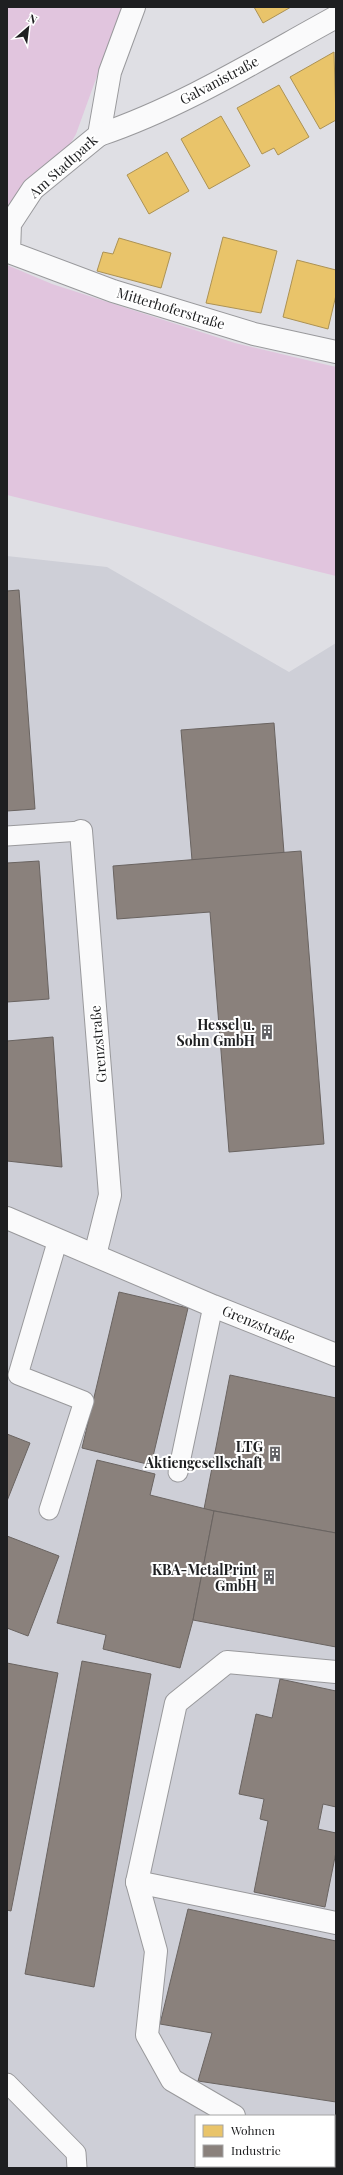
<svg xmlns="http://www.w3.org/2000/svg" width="343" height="2175" font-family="'Playfair Display',serif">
<rect width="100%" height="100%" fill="#dfdfe4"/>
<!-- built -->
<path fill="#cecfd7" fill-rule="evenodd" d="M 7,556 L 107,567 L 289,672 L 336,643 L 336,2168 L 7,2168 ZM 196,2116 L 334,2116 L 334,2166 L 196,2166 Z"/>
<!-- green -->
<g fill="#e1c5de">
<path d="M 7,7 L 122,7 L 76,134 L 7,253 Z"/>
<path d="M 7,265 L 52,284 L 235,343 L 336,367 L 336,576 L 7,495 Z"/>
</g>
<!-- homes -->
<g fill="#e9c46a" stroke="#ac9254">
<path d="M 254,7 L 291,7 L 263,23 Z"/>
<path d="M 334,52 L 336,120 L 320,129 L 290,77 Z"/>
<path d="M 279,85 L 309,137 L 278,155 L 274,148 L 262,154 L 237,108 Z"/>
<path d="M 221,116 L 250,166 L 209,189 L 181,139 Z"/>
<path d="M 167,152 L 189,191 L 149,214 L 127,175 Z"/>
<path d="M 223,237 L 277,251 L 261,313 L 206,303 Z"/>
<path d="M 119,238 L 171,253 L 161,288 L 97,271 L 103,252 L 113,254 Z"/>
<path d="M 297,260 L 336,270 L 336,295 L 328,329 L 283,317 Z"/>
</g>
<!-- industry -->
<g fill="#8a817c" stroke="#6a6461">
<path d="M 19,590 L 35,809 L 7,811 L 7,591 Z"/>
<path d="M 274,723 L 284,853 L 192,860 L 181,730 Z"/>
<path d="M 301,851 L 324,1144 L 229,1152 L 210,912 L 117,919 L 113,866 Z"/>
<path d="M 39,861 L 49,999 L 7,1002 L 7,863 Z"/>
<path d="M 53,1037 L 62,1167 L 7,1161 L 7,1041 Z"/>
<path d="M 119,1292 L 188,1308 L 151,1465 L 82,1448 Z"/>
<path d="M 230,1375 L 336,1398 L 336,1533 L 204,1509 Z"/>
<path d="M 7,1434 L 30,1443 L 7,1501 Z"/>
<path d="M 97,1460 L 155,1474 L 150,1495 L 214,1511 L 193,1620 L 180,1668 L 103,1649 L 106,1635 L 57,1623 Z"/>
<path d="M 214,1511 L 336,1533 L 336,1647 L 193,1620 Z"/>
<path d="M 7,1536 L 59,1556 L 28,1636 L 7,1628 Z"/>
<path d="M 82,1661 L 151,1674 L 94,1987 L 25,1974 Z"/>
<path d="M 7,1663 L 58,1673 L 11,1911 L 7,1910 Z"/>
<path d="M 280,1679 L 336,1691 L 336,1807 L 323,1804 L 318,1829 L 336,1833 L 336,1852 L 325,1907 L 254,1892 L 268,1821 L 260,1819 L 264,1799 L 239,1794 L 256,1714 L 272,1718 Z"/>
<path d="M 188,1909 L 336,1941 L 336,2102 L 198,2081 L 212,2033 L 160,2024 Z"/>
</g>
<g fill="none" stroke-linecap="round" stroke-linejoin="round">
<defs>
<g id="service">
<path d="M 7,836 L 81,831"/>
<path d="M 178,1472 L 213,1306"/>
<path d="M 49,1510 L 84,1401 L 18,1375 L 58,1239"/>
<path d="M 7,2083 L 76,2153 L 77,2168"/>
</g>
<g id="minor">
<path d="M 134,7 L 110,72 L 99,135 L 33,189 L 10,224 L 9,252 L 113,291 L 254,334 L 336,352"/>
<path d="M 99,135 C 182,107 259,59 336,17"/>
<path d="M 81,831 L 110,1195 L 95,1255"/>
<path d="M 7,1218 L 213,1306 L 336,1355"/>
<path d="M 336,1672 L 227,1662 L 176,1703 L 137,1882 L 336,1923"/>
<path d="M 137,1882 L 156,1951 L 147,2035 L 172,2080 L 234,2116"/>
<path d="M 334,2139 L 336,2139"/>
</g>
</defs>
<!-- service casing -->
<use href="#service" stroke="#99999c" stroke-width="21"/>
<!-- minor casing -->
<use href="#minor" stroke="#99999c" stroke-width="24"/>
<!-- service -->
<use href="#service" stroke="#fafafb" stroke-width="19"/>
<!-- minor -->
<use href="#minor" stroke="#fafafb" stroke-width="22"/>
</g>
<!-- icons -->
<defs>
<symbol id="building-bare" viewBox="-9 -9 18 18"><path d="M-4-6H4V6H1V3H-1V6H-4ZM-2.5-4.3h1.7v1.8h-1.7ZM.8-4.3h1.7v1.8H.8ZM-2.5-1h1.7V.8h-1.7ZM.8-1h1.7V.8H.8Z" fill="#626265" stroke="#fff" stroke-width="2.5" paint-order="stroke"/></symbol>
</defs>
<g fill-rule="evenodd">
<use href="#building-bare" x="256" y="1021" width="22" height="22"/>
<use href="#building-bare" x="264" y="1443" width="22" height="22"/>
<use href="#building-bare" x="258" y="1566" width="22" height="22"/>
</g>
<g text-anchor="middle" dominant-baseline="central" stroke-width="4" stroke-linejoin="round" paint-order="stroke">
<!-- street labels -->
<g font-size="14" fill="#1e1f21" stroke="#fff">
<text transform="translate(219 80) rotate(-28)">Galvanistraße</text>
<text transform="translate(63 166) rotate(-42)">Am Stadtpark</text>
<text transform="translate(171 308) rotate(17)">Mitterhoferstraße</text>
<text transform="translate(98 1044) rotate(-95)">Grenzstraße</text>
<text transform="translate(259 1324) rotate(22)">Grenzstraße</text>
</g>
<!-- poi labels -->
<g font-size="14" font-weight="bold" fill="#1e1f21" stroke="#fff" text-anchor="end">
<text x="255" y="1024">Hessel u.<tspan x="255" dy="16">Sohn GmbH</tspan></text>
<text x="263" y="1446">LTG<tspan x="263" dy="16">Aktiengesellschaft</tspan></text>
<text x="257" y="1569">KBA-MetalPrint<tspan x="257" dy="16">GmbH</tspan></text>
</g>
</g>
<!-- border -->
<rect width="343" height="2175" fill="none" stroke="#1e1f21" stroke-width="16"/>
<!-- legend -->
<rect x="195" y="2115" width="140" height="52" fill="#ffffff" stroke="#a5a5a6"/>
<rect x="203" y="2125" width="20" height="12" fill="#e9c46a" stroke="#a5a5a6"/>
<text x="231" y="2135" font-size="12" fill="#1e1f21">Wohnen</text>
<rect x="203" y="2145" width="20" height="12" fill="#8a817c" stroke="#a5a5a6"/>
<text x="231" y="2155" font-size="12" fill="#1e1f21">Industrie</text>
<!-- north arrow -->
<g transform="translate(28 28) rotate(28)" stroke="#ffffff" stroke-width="3" paint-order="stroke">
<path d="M0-3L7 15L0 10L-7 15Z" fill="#1e1f21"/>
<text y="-6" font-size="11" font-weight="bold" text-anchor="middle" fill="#1e1f21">N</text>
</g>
</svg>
